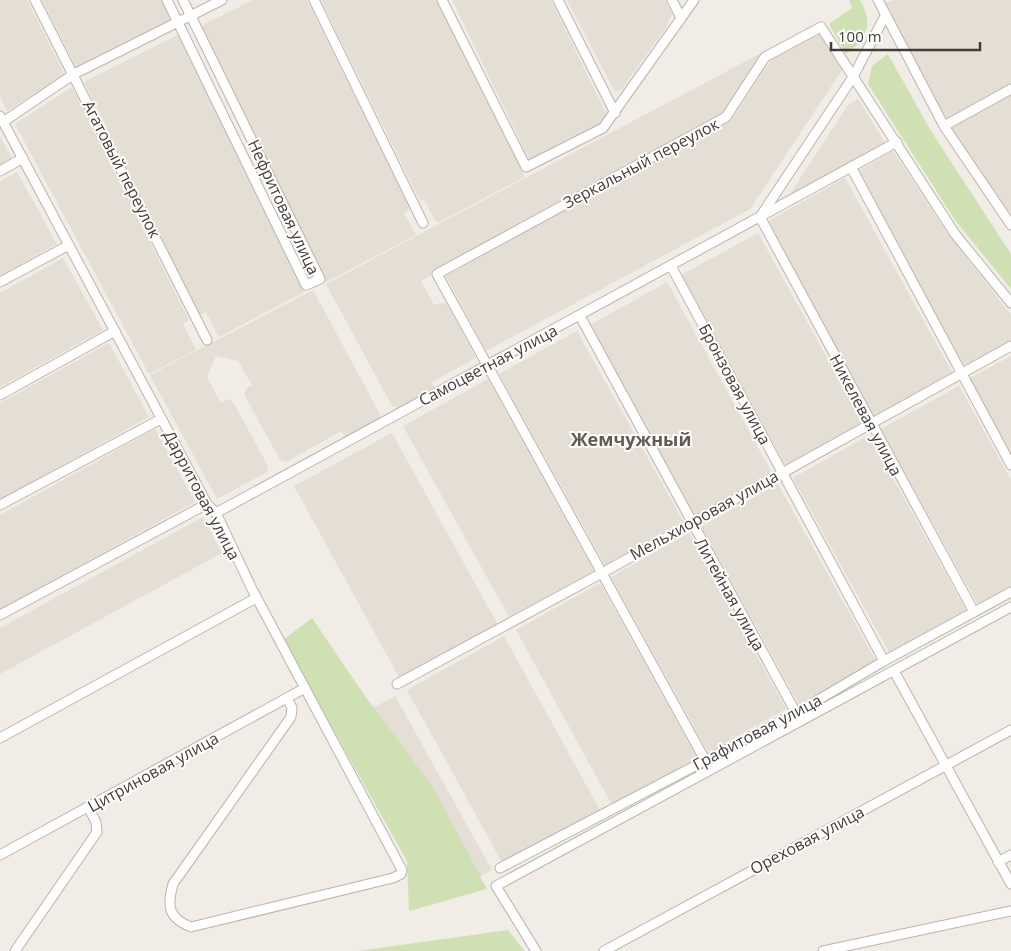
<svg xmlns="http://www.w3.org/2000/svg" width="1011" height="951" font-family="'Open Sans',sans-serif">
<rect width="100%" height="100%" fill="#f1ede6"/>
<!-- residential -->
<g fill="#e4ded4">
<path d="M 0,0 L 27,0 L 65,75 L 7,111 L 0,97 Z"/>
<path d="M 42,0 L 161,0 L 172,23 L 77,69 Z"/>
<path d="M 253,0 L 307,0 L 410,209 L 404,213 L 416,235 L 326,282 L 201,26 Z"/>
<path d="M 321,0 L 437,0 L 525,177 L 437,223 L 424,200 L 420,201 Z"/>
<path d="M 452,0 L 551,0 L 607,115 L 597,128 L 530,161 Z"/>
<path d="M 567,0 L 665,0 L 672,14 L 667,26 L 621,90 L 615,92 Z"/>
<path d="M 893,0 L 1011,0 L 1011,85 L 945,122 L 883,5 Z"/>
<path d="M 820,34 L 842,70 L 750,209 L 486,351 L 446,276 L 732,119 L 771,60 Z"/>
<path d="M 178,35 L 304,292 L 219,337 L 206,312 L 200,315 L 84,82 Z"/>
<path d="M 765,51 L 726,112 L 421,281 L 434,305 L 441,303 L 447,304 L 476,358 L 432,382 L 434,388 L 398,408 L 392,406 L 326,284 Z"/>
<path d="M 72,87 L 189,320 L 183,324 L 196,350 L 149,374 L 15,124 Z"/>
<path d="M 1011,94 L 1011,215 L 950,128 Z"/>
<path d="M 858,99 L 886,144 L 790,194 L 848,105 Z"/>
<path d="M 0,136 L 13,161 L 0,168 Z"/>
<path d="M 893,151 L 945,230 L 1011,315 L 1011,341 L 965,367 L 856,172 Z"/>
<path d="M 17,172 L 57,244 L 0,275 L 0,181 Z"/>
<path d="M 845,178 L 953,374 L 874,417 L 766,222 Z"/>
<path d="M 758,233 L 863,423 L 786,466 L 681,275 Z"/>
<path d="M 63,258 L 103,330 L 0,387 L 0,293 Z"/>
<path d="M 667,282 L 772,473 L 695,516 L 590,325 Z"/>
<path d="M 313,290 L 380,414 L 380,418 L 345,437 L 341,431 L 286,462 L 280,460 L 244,394 L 246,389 L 252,385 L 238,361 L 216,356 L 207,377 L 221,403 L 227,399 L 233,402 L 268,466 L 267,472 L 217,499 L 150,375 Z"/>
<path d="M 577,331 L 683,521 L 605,565 L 499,374 Z"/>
<path d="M 109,343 L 149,417 L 0,499 L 0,403 Z"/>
<path d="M 1011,356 L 1011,452 L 970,378 Z"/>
<path d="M 488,379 L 594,571 L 509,617 L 403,426 Z"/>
<path d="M 959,386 L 1011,480 L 1011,589 L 979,607 L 881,429 Z"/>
<path d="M 155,429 L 195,502 L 0,609 L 0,515 Z"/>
<path d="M 392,433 L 498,625 L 400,679 L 294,486 Z"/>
<path d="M 869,435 L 967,612 L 890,654 L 793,478 Z"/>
<path d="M 778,484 L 876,661 L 799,704 L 701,527 Z"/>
<path d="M 203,517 L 222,553 L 0,674 L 0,628 Z"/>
<path d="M 689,533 L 786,709 L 708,752 L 611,577 Z"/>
<path d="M 600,583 L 697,758 L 612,805 L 516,630 Z"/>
<path d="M 504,636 L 600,810 L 503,864 L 407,690 Z"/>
<path d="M 395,696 L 492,870 L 439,899 L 342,725 Z"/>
</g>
<!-- green -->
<g fill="#cfe1b2">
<path d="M 849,0 L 860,0 C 874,23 867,39 846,54 L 829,24 L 852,8 Z"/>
<path d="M 888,54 L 931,131 L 1011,254 L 1011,289 L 955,220 L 868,84 L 872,66 Z"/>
<path d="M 312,618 L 365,696 L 433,787 L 487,889 L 409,911 L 407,861 L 283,640 Z"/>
<path d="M 508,930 L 525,951 L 358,951 Z"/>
</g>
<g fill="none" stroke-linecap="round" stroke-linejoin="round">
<defs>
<g id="street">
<path d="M 35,0 L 207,340"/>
<path d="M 167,0 L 306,285 L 320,279 L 183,0"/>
<path d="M 314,0 L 423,223"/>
<path d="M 442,0 L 526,167 L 603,128 L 694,0"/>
<path d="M 558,0 L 615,113"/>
<path d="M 672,0 L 681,18"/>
<path d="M 878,0 L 944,126 L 1011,225"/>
<path d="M 885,16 L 853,77 L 760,217 L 974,612"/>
<path d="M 0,116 L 207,504 L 216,513 L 252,589 L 402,870 L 401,874 L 393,878 L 191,927 C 168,918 167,906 173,884 L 291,717 L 292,708 L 287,698"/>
<path d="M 3,122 L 74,74 L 222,0"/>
<path d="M 944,126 L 1011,89"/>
<path d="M 851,167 L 1011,465"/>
<path d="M 0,171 L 23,158"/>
<path d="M 671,266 L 884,661"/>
<path d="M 0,282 L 69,245"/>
<path d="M 580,316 L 796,713"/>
<path d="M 0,395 L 115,331"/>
<path d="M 0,505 L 161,419"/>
<path d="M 216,513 L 897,142"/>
<path d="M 0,615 L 207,504"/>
<path d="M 894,671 L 1011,884"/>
<path d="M 397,684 L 602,573 L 1011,346"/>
<path d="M 0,738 L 256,598"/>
<path d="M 705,760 L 437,274 L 726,117 L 765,57 L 821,27 L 955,234 L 1011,303"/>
<path d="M 0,855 L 305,688"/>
<path d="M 998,862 L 1011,855"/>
<path d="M 500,868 L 796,713 L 884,661 L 1011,592"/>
<path d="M 15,951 L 97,832 L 96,822 L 88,807"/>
<path d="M 536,951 L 496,886 L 1011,607"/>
<path d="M 604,951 L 1011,730"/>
<path d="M 823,951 L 1011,911"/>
</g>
</defs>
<!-- street casing -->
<use href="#street" stroke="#bbb4a9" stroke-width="11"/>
<!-- street -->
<use href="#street" stroke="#fff" stroke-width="9"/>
</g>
<g text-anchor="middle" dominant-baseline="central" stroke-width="4" stroke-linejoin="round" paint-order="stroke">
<!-- street labels -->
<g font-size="16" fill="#433d36" stroke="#fff">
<text transform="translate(641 163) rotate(-28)">Зеркальный переулок</text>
<text transform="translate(122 169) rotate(63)">Агатовый переулок</text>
<text transform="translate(284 207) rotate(65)">Нефритовая улица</text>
<text transform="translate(488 365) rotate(-28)">Самоцветная улица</text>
<text transform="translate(735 384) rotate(62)">Бронзовая улица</text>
<text transform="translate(866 415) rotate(62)">Никелевая улица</text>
<text transform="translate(202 495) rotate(62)">Дарритовая улица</text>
<text transform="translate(704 515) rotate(-29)">Мельхиоровая улица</text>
<text transform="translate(730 594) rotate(61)">Литейная улица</text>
<text transform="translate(757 732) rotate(-28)">Графитовая улица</text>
<text transform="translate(153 772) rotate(-29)">Цитриновая улица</text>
<text transform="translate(807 840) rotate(-28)">Ореховая улица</text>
</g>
<!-- neighbourhood labels -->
<g font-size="18" font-weight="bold" fill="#645a4e" stroke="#fff">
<text x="631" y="439">Жемчужный</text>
</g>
</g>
<!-- scale -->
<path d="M831 42v8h149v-8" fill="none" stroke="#433d36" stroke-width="2.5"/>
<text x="838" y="42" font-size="15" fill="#433d36" stroke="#ffffff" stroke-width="4" paint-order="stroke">100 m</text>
</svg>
